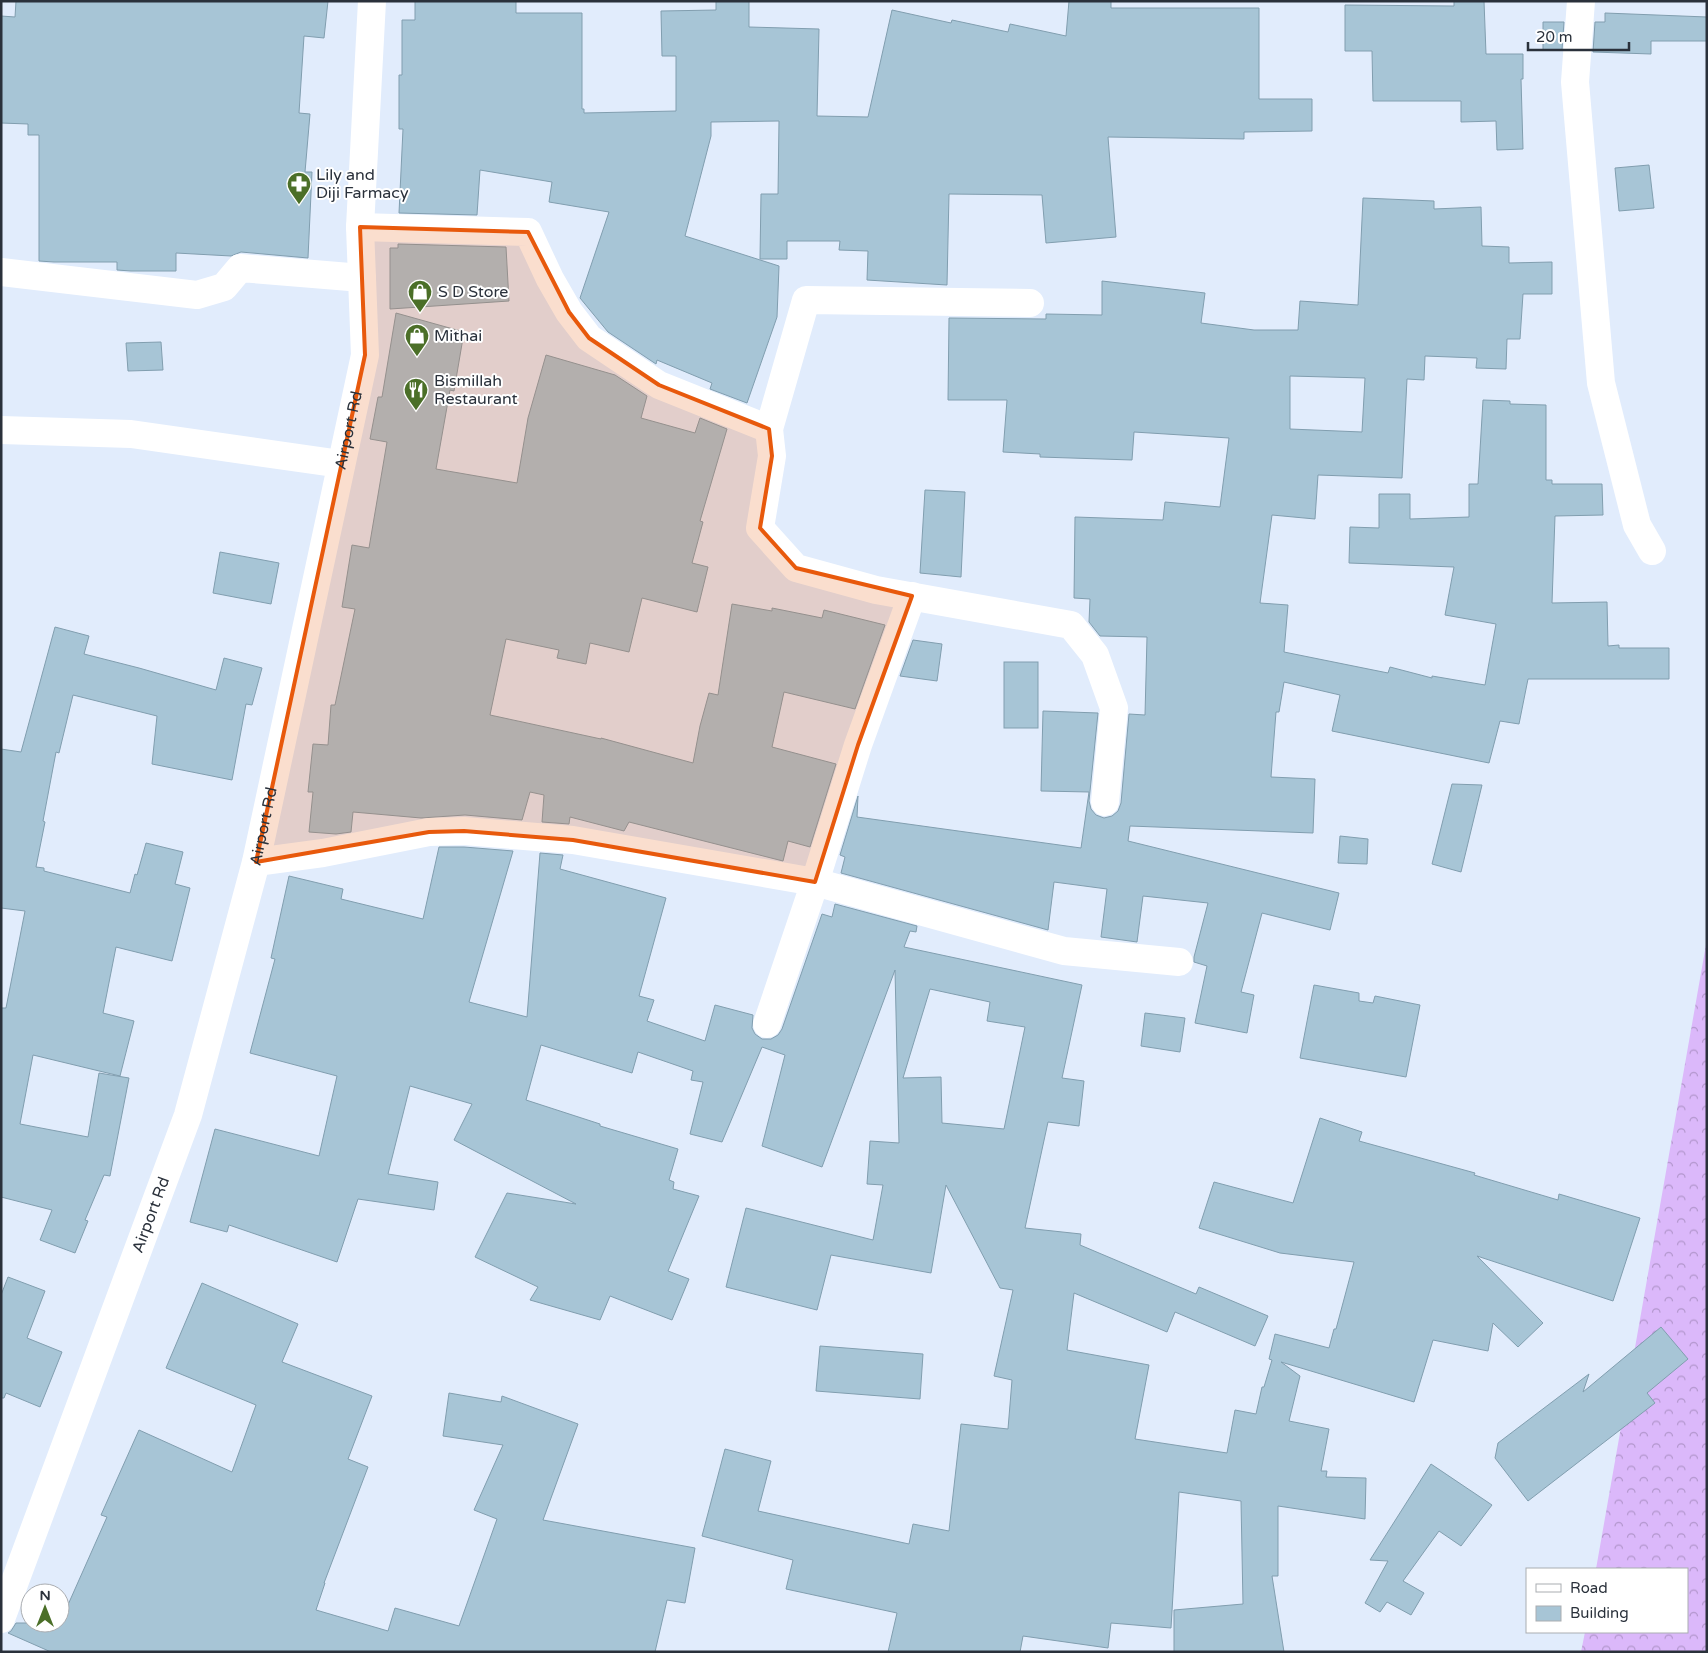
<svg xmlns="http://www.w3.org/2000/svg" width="1708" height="1653" font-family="'Varela Round',sans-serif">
<defs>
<pattern id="forest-crowns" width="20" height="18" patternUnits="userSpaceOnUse" patternTransform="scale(1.25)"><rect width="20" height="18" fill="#dbb8fa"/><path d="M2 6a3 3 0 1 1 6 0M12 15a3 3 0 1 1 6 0" fill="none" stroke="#b296cc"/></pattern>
</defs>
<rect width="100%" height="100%" fill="#e1ecfc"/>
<!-- forest -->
<path fill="url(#forest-crowns)" d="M 1707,939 L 1707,1652 L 1581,1652 L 1585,1632 L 1687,1632 L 1687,1569 L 1596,1569 Z"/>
<!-- building -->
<g fill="#a7c5d6" stroke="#819eaf" fill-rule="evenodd">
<path d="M 16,1 L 328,1 L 324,38 L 304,36 L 299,113 L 310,114 L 305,172 L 312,172 L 308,258 L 241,252 L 231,256 L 176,253 L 176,271 L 131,271 L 117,270 L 117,262 L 54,262 L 39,261 L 39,135 L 28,135 L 28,124 L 1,123 L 1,16 L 15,17 Z"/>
<path d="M 415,1 L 516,1 L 516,13 L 582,13 L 582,109 L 584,109 L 584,113 L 676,111 L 676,56 L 662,56 L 661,11 L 716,10 L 716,1 L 749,1 L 749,27 L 819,29 L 817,116 L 868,117 L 892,10 L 951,23 L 952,20 L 1008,32 L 1010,24 L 1066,36 L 1069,1 L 1111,1 L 1111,8 L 1259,8 L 1259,99 L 1312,99 L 1312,131 L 1244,132 L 1244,139 L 1108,137 L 1116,237 L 1046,243 L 1042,195 L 949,194 L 947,285 L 867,280 L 868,251 L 839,250 L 840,241 L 787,241 L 787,259 L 760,259 L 761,194 L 778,194 L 779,121 L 711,122 L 711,136 L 685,236 L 779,266 L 777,317 L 747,403 L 710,389 L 712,383 L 657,360 L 656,364 L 608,332 L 580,298 L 609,212 L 549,202 L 552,182 L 480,170 L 477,215 L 399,213 L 403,129 L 399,129 L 399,75 L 402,75 L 402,20 L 415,20 Z"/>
<path d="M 1454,1 L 1484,1 L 1486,54 L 1523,54 L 1523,79 L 1521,79 L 1523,149 L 1497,150 L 1496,121 L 1461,122 L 1461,101 L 1373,101 L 1372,51 L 1345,51 L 1345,5 L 1454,6 Z"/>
<path d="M 1605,13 L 1707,17 L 1707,41 L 1651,41 L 1651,54 L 1593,52 L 1595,22 L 1605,22 Z"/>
<path d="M 1543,22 L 1564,22 L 1562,50 L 1543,50 Z"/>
<path d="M 1649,165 L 1654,208 L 1619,211 L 1615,168 Z"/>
<path d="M 1363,198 L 1434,201 L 1434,209 L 1481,207 L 1482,246 L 1509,247 L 1509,263 L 1552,262 L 1552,294 L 1523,294 L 1520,339 L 1507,339 L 1506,369 L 1476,368 L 1477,358 L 1425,356 L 1424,380 L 1407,379 L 1402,478 L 1318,475 L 1315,519 L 1272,515 L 1260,603 L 1288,605 L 1284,652 L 1388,673 L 1390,667 L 1432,678 L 1432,676 L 1485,685 L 1496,624 L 1445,615 L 1454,567 L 1349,563 L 1350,527 L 1379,528 L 1379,494 L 1410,494 L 1410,519 L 1469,517 L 1469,484 L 1478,484 L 1483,400 L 1510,401 L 1510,404 L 1546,405 L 1546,480 L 1552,480 L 1552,484 L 1602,484 L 1603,515 L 1555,516 L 1552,603 L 1607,602 L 1608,646 L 1619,645 L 1619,648 L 1669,648 L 1669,679 L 1528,679 L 1519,724 L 1500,721 L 1489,763 L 1332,731 L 1340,695 L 1284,682 L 1279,712 L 1276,712 L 1271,777 L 1315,779 L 1313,833 L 1130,826 L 1128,841 L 1339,893 L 1330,930 L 1262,913 L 1241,992 L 1254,995 L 1247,1033 L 1195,1023 L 1207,966 L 1194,962 L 1194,957 L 1208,903 L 1143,896 L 1137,942 L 1101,937 L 1107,889 L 1054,882 L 1048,930 L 841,873 L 845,857 L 840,855 L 858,796 L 857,817 L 1081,848 L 1089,792 L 1041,791 L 1043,711 L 1098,713 L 1089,801 L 1091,809 L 1096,815 L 1104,818 L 1112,816 L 1118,811 L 1121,803 L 1129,714 L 1145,715 L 1147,637 L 1100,636 L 1089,622 L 1090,599 L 1074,598 L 1075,517 L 1163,520 L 1165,502 L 1220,507 L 1229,438 L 1134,432 L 1132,460 L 1040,457 L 1040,454 L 1003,452 L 1007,400 L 948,400 L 949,318 L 1046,319 L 1046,314 L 1102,315 L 1102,281 L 1205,293 L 1201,323 L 1254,330 L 1298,330 L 1300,301 L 1358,305 ZM 1290,376 L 1365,378 L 1362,432 L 1290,429 Z"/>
<path d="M 398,244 L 506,247 L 509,301 L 390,309 L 390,248 L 398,248 Z"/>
<path d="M 396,313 L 464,332 L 454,391 L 450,390 L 436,469 L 517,483 L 528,418 L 546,355 L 615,375 L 647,396 L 641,418 L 695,433 L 700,418 L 727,429 L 700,521 L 703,522 L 692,563 L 708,567 L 697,612 L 642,598 L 629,652 L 590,643 L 586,664 L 557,658 L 559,650 L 506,639 L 490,715 L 601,739 L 601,738 L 693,763 L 700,726 L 709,693 L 718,695 L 732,604 L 772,611 L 772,608 L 822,618 L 824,610 L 885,625 L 855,709 L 784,692 L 772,747 L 836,764 L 810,847 L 788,841 L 783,861 L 629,822 L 624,831 L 570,817 L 569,824 L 542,822 L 544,795 L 530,792 L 522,820 L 465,815 L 421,818 L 353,812 L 351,832 L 336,834 L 309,832 L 313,792 L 308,792 L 313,744 L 328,745 L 331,705 L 335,705 L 355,609 L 342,607 L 352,545 L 369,548 L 387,442 L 370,439 L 378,397 L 382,397 Z"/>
<path d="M 161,342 L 163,370 L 128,371 L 126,343 Z"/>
<path d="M 925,490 L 965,492 L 961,577 L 920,573 Z"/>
<path d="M 220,552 L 279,563 L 271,604 L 213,593 Z"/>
<path d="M 55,627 L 89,636 L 84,654 L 139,668 L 216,690 L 224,658 L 262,668 L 252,705 L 246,704 L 232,780 L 152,764 L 157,716 L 73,695 L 59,753 L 56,752 L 43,821 L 45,822 L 36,867 L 44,868 L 44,871 L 130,893 L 135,874 L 137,875 L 146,843 L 183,852 L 175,884 L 190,888 L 172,961 L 116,947 L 103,1013 L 134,1021 L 120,1076 L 33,1055 L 20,1124 L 88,1137 L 99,1073 L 129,1078 L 110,1176 L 104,1175 L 85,1220 L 88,1221 L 75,1253 L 40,1240 L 52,1210 L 1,1197 L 1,1008 L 6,1008 L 25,911 L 1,908 L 1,749 L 21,752 Z"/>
<path d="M 913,640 L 942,644 L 937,681 L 900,676 Z"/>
<rect x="1004" y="662" width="34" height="66"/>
<path d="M 1452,784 L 1482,785 L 1461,872 L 1432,864 Z"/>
<path d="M 1340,836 L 1368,839 L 1367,864 L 1338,863 Z"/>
<path d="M 439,847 L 464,847 L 513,851 L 469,1002 L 527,1017 L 540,853 L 563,855 L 560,869 L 666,898 L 639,996 L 654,1000 L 647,1021 L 705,1041 L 715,1005 L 753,1015 L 752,1028 L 755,1034 L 762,1039 L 771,1039 L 778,1035 L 782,1029 L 822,914 L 832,917 L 835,904 L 917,926 L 916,932 L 910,931 L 904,947 L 1082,985 L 1062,1078 L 1084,1081 L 1079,1126 L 1048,1122 L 1025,1228 L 1081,1234 L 1080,1245 L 1196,1294 L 1199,1287 L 1268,1316 L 1255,1346 L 1175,1312 L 1167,1332 L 1074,1293 L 1067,1350 L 1149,1365 L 1135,1439 L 1227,1453 L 1235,1410 L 1256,1414 L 1262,1387 L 1264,1387 L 1272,1360 L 1269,1359 L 1275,1334 L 1329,1348 L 1334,1329 L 1336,1329 L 1354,1262 L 1280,1253 L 1199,1228 L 1214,1182 L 1293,1203 L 1320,1118 L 1362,1132 L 1359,1141 L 1475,1173 L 1474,1175 L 1558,1200 L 1559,1194 L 1640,1218 L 1613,1301 L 1477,1256 L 1543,1323 L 1518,1347 L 1493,1323 L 1488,1351 L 1433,1340 L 1414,1402 L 1281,1362 L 1300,1376 L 1289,1421 L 1329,1429 L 1321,1471 L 1327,1471 L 1326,1477 L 1366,1478 L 1365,1519 L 1278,1506 L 1278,1576 L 1272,1576 L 1284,1652 L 1174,1652 L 1174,1610 L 1243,1604 L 1241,1501 L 1179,1492 L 1171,1628 L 1111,1623 L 1108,1648 L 1023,1636 L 1020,1652 L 888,1652 L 897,1613 L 786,1589 L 793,1560 L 702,1536 L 725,1449 L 771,1461 L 758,1511 L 909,1544 L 913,1524 L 949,1531 L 961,1424 L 1008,1429 L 1012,1380 L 994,1376 L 1013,1290 L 1000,1288 L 946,1185 L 931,1273 L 831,1255 L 817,1310 L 726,1287 L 746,1208 L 873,1240 L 883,1185 L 867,1184 L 870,1141 L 899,1143 L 895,970 L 822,1167 L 762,1146 L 785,1055 L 762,1047 L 722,1142 L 690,1134 L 703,1082 L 691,1080 L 693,1071 L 638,1052 L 632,1073 L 541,1045 L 526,1100 L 600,1124 L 600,1126 L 678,1149 L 669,1180 L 674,1182 L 673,1189 L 699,1196 L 668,1271 L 689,1279 L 672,1320 L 610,1296 L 600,1320 L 530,1300 L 538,1287 L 475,1257 L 507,1193 L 576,1204 L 454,1140 L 472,1104 L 410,1086 L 388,1174 L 438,1182 L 434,1210 L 358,1199 L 337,1262 L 229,1225 L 227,1232 L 190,1222 L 215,1129 L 319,1156 L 337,1076 L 250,1053 L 275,959 L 271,958 L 289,876 L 343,889 L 341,899 L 423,919 ZM 930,989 L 990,1002 L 987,1021 L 1025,1027 L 1004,1129 L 942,1123 L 941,1077 L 903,1078 Z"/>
<path d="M 1314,985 L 1359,993 L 1359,1001 L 1373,1003 L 1375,996 L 1420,1005 L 1406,1077 L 1300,1058 Z"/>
<path d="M 1145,1013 L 1185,1018 L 1180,1052 L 1141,1046 Z"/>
<path d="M 8,1277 L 45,1291 L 27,1338 L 62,1352 L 40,1407 L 6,1393 L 4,1398 L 1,1398 L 1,1295 Z"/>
<path d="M 202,1283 L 298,1324 L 282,1362 L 372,1396 L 348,1459 L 368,1467 L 324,1583 L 325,1583 L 316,1610 L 388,1631 L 395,1608 L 459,1626 L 497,1519 L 474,1510 L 503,1445 L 443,1436 L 449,1393 L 501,1402 L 502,1396 L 578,1424 L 543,1520 L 695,1548 L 685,1603 L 667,1600 L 655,1652 L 51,1652 L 8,1633 L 11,1631 L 16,1623 L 60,1623 L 60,1603 L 67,1607 L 107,1517 L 101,1515 L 139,1430 L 232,1472 L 256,1405 L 166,1368 Z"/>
<path d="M 1661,1327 L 1688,1359 L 1647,1393 L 1655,1403 L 1528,1501 L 1495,1458 L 1498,1443 L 1589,1374 L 1583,1392 Z"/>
<path d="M 820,1346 L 923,1354 L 920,1399 L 816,1391 Z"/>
<path d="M 1431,1464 L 1492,1505 L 1461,1546 L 1439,1531 L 1403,1581 L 1424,1593 L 1411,1615 L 1387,1602 L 1380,1612 L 1365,1603 L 1388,1561 L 1370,1560 Z"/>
</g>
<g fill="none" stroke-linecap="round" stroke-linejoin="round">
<!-- street -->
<g stroke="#fff" stroke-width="28">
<path d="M 1581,1 L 1575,82 L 1601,383 L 1637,525 L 1652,551"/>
<path d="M 360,227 L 528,232 L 550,279 L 569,312 L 589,338 L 659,385 L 769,429 L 772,456 L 760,528 L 796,568 L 876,590 L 1071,625 L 1095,655 L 1114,708 L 1105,802"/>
<path d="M 1,272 L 197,295 L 224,287 L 240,268 L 362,278"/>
<path d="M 769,429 L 806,300 L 1030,303"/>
<path d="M 1,430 L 131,434 L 341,464"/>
<path d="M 256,862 L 323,853 L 429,832 L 464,831 L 573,840 L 815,882 L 1064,951 L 1179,962"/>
<path d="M 767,1024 L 815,882 L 858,745 L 912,596"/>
</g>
<!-- secondary -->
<path stroke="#fff" stroke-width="28" id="s1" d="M 1,1619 L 188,1115 L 256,862 L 365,355 L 360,227 L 372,1"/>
</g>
<!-- marked area -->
<path fill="#e8590c" fill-opacity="0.2" stroke="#e8590c" stroke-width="4" stroke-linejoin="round" d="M 360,227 L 528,232 L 569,312 L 589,338 L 659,385 L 769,429 L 772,456 L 760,528 L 796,568 L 912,596 L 858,745 L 815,882 L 573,840 L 464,831 L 429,832 L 256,862 L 365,355 Z"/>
<!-- icons -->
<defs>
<symbol id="pharmacy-pin" viewBox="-11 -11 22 30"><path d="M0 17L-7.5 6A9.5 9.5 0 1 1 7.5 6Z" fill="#4b6f28" stroke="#fff"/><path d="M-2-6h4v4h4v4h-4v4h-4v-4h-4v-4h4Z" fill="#fff"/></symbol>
<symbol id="shop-pin" viewBox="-11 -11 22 30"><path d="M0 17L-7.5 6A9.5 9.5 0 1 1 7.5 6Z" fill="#4b6f28" stroke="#fff"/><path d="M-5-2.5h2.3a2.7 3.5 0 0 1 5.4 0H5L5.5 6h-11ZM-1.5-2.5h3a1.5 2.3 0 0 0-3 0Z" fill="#fff"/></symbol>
<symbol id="restaurant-pin" viewBox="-11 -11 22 30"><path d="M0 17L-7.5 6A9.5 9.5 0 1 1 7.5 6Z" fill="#4b6f28" stroke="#fff"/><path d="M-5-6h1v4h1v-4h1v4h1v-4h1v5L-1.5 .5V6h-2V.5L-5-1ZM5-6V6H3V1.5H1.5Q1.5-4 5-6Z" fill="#fff"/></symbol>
</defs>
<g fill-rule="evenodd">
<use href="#pharmacy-pin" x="285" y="170" width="28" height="38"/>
<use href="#shop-pin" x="406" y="278" width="28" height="38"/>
<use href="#shop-pin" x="403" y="322" width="28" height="38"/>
<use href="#restaurant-pin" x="402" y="376" width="28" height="38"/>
</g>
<g text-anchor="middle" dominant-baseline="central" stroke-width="4" stroke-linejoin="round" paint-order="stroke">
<!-- poi labels -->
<g font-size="16" fill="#2a313b" stroke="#fff" text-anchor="start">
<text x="316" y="175">Lily and<tspan x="316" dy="18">Diji Farmacy</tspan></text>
<text x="438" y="292">S D Store</text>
<text x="434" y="336">Mithai</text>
<text x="434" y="381">Bismillah<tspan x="434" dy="18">Restaurant</tspan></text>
</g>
<!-- street labels -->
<g font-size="16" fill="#2a313b" stroke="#fff">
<text stroke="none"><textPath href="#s1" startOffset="1241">Airport Rd</textPath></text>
<text stroke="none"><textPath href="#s1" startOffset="836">Airport Rd</textPath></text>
<text stroke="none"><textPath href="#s1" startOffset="431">Airport Rd</textPath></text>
</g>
</g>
<!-- border -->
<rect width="1708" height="1653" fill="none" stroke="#2a313b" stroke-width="5"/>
<!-- legend -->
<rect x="1526" y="1568" width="162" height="65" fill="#ffffff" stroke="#aaadb1"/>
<rect x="1536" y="1584" width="25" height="8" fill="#ffffff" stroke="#aaadb1"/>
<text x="1570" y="1593" font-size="15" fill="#2a313b">Road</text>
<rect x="1536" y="1606" width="25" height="15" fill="#a7c5d6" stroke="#aaadb1"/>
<text x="1570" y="1618" font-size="15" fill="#2a313b">Building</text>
<!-- north arrow -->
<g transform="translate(45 1608)"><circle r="24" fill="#ffffff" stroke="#aaadb1"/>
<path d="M0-4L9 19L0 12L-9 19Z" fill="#4b6f28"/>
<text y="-8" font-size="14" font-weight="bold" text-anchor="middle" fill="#2a313b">N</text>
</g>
<!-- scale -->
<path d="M1528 42v8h101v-8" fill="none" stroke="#2a313b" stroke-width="2.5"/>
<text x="1536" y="42" font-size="15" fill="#2a313b" stroke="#ffffff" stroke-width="4" paint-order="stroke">20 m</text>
</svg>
